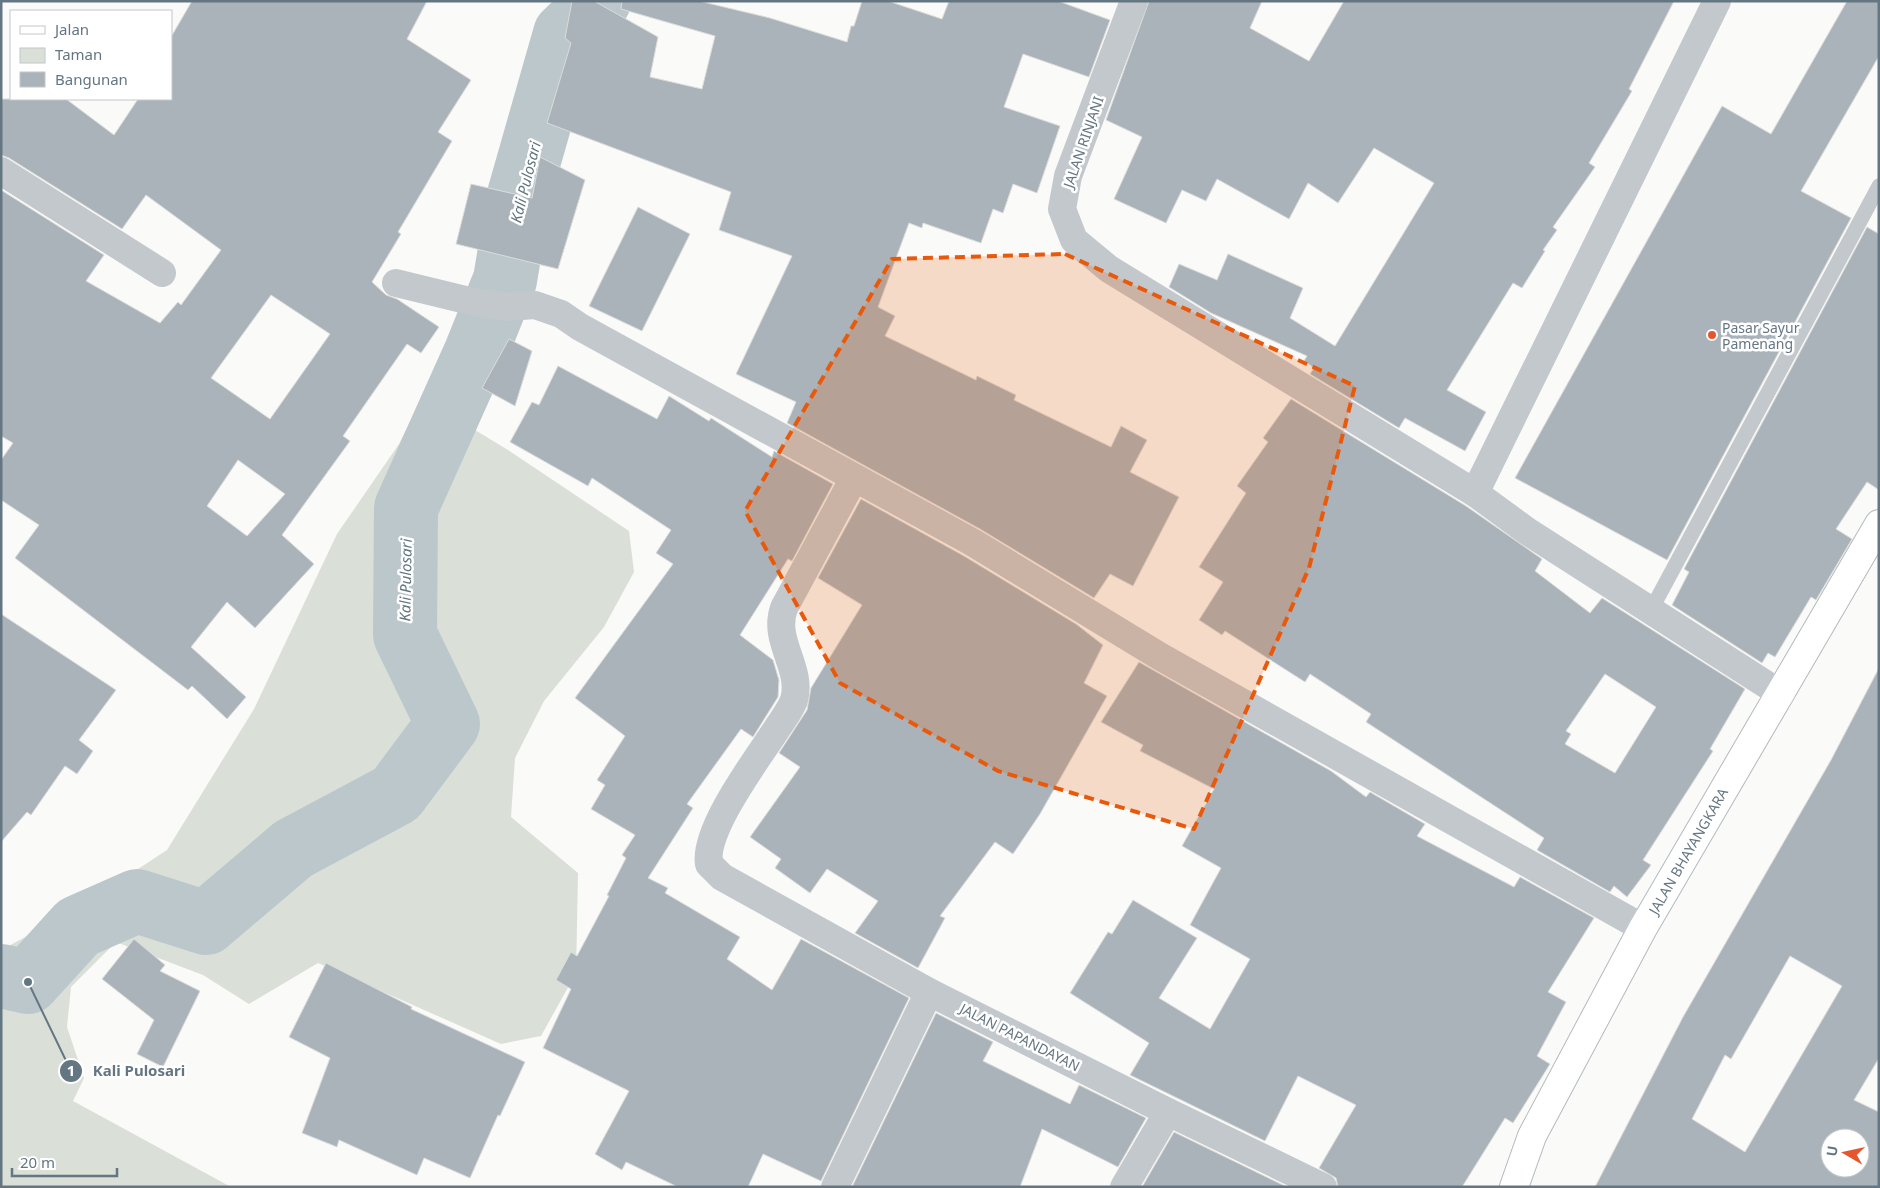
<svg xmlns="http://www.w3.org/2000/svg" width="1880" height="1188" font-family="'Noto Sans',sans-serif">
<rect width="100%" height="100%" fill="#fafaf8"/>
<!-- green -->
<path fill="#dadfd7" d="M 422,398 L 508,450 L 629,531 L 634,572 L 604,627 L 544,701 L 515,758 L 511,817 L 578,873 L 576,973 L 541,1036 L 501,1044 L 318,963 L 249,1004 L 203,975 L 116,942 L 71,987 L 67,1027 L 84,1078 L 73,1101 L 231,1187 L 1,1187 L 1,950 L 74,911 L 167,850 L 254,709 L 337,534 L 399,444 Z"/>
<g fill="none" stroke-linecap="round" stroke-linejoin="round">
<!-- river -->
<path stroke="#bbc7cb" stroke-width="64" d="M 1,976 L 28,982 L 78,927 L 137,901 L 206,923 L 293,849 L 396,794 L 448,724 L 405,635 L 406,508 L 476,352 L 505,280 L 519,195 L 565,34 L 599,1"/>
</g>
<!-- building -->
<g fill="#aab3b9" stroke="#dcdcda" fill-rule="evenodd">
<path d="M 192,1 L 427,1 L 407,39 L 471,80 L 438,132 L 452,141 L 398,232 L 401,234 L 372,282 L 386,295 L 397,299 L 439,327 L 421,353 L 407,344 L 343,436 L 350,441 L 282,535 L 314,564 L 255,628 L 227,602 L 191,647 L 246,697 L 227,719 L 192,686 L 188,690 L 15,558 L 39,525 L 1,500 L 1,460 L 13,443 L 1,436 L 1,190 L 104,255 L 86,281 L 160,323 L 178,302 L 181,305 L 221,250 L 146,195 L 122,229 L 9,158 L 1,155 L 1,99 L 66,99 L 114,135 L 138,99 L 171,99 L 171,37 ZM 271,295 L 330,334 L 270,419 L 211,378 ZM 238,460 L 285,494 L 247,536 L 207,506 Z"/>
<path d="M 572,1 L 594,1 L 658,37 L 650,77 L 702,89 L 715,36 L 621,9 L 622,1 L 699,1 L 770,18 L 847,42 L 851,26 L 854,26 L 862,1 L 888,1 L 942,19 L 949,1 L 1058,1 L 1110,20 L 1089,77 L 1023,54 L 1004,107 L 1060,126 L 1037,193 L 1013,184 L 1003,213 L 993,209 L 981,243 L 923,223 L 922,228 L 909,223 L 878,307 L 895,316 L 885,336 L 976,380 L 977,376 L 1016,395 L 1014,400 L 1111,447 L 1121,426 L 1147,440 L 1130,472 L 1179,497 L 1133,586 L 1110,574 L 1094,598 L 980,529 L 787,423 L 796,402 L 736,374 L 792,256 L 719,230 L 731,192 L 547,123 L 571,43 L 565,38 Z"/>
<path d="M 1149,1 L 1262,1 L 1250,28 L 1309,61 L 1344,1 L 1674,1 L 1629,89 L 1632,91 L 1589,163 L 1595,167 L 1553,227 L 1557,230 L 1543,250 L 1545,251 L 1522,288 L 1513,283 L 1447,390 L 1486,412 L 1465,451 L 1405,418 L 1399,428 L 1310,374 L 1314,368 L 1304,361 L 1307,356 L 1211,313 L 1169,287 L 1179,264 L 1217,280 L 1228,254 L 1303,288 L 1290,318 L 1335,346 L 1434,183 L 1374,148 L 1338,203 L 1308,183 L 1289,219 L 1217,179 L 1206,201 L 1182,190 L 1166,223 L 1114,199 L 1142,137 L 1106,120 Z"/>
<path d="M 1847,1 L 1879,1 L 1879,56 L 1801,191 L 1851,218 L 1667,560 L 1515,478 L 1722,106 L 1771,134 Z"/>
<path d="M 540,157 L 585,180 L 558,269 L 456,244 L 471,184 L 532,198 Z"/>
<path d="M 638,207 L 690,234 L 642,331 L 589,306 Z"/>
<path d="M 1867,227 L 1879,234 L 1879,490 L 1867,482 L 1836,529 L 1852,539 L 1816,600 L 1811,597 L 1775,657 L 1768,653 L 1762,663 L 1672,605 L 1689,572 L 1684,569 Z"/>
<path d="M 509,339 L 532,351 L 515,406 L 482,388 Z"/>
<path d="M 558,366 L 657,419 L 669,396 L 709,421 L 711,418 L 772,457 L 774,451 L 833,484 L 792,561 L 788,559 L 740,635 L 773,660 L 779,680 L 778,697 L 753,737 L 741,729 L 687,804 L 693,808 L 648,878 L 668,888 L 665,893 L 740,937 L 727,959 L 772,990 L 801,939 L 909,998 L 821,1181 L 763,1154 L 748,1187 L 678,1187 L 626,1162 L 622,1170 L 595,1154 L 629,1091 L 543,1048 L 571,989 L 556,980 L 571,952 L 577,956 L 609,896 L 607,895 L 626,858 L 622,855 L 635,835 L 591,809 L 605,785 L 597,780 L 625,736 L 575,698 L 673,564 L 656,553 L 671,530 L 592,478 L 588,486 L 510,442 L 532,402 L 539,405 Z"/>
<path d="M 1291,399 L 1466,506 L 1542,559 L 1535,571 L 1590,613 L 1602,598 L 1745,689 L 1710,749 L 1713,751 L 1643,860 L 1651,865 L 1627,897 L 1614,886 L 1610,892 L 1537,850 L 1544,838 L 1366,722 L 1371,714 L 1310,674 L 1305,682 L 1225,631 L 1222,635 L 1199,620 L 1223,582 L 1199,567 L 1246,493 L 1237,486 L 1268,442 L 1263,438 ZM 1605,674 L 1656,707 L 1615,773 L 1565,744 L 1571,734 L 1566,731 Z"/>
<path d="M 861,499 L 964,556 L 1076,624 L 1103,645 L 1084,683 L 1107,696 L 1040,814 L 1013,854 L 995,842 L 940,916 L 945,918 L 918,968 L 855,933 L 878,901 L 827,869 L 810,893 L 775,868 L 781,859 L 750,837 L 800,767 L 779,753 L 807,710 L 811,688 L 862,605 L 818,578 Z"/>
<path d="M 1,614 L 116,690 L 79,740 L 93,751 L 77,774 L 65,766 L 31,815 L 27,812 L 1,842 Z"/>
<path d="M 1139,662 L 1331,771 L 1366,797 L 1370,792 L 1425,824 L 1417,836 L 1514,887 L 1520,877 L 1594,918 L 1548,992 L 1566,1002 L 1537,1056 L 1550,1064 L 1513,1123 L 1505,1118 L 1462,1187 L 1338,1187 L 1336,1178 L 1319,1168 L 1356,1105 L 1298,1076 L 1265,1141 L 1130,1075 L 1149,1043 L 1070,993 L 1108,932 L 1112,934 L 1133,900 L 1197,938 L 1159,998 L 1210,1029 L 1250,959 L 1190,925 L 1221,868 L 1182,846 L 1214,789 L 1140,751 L 1143,745 L 1101,722 Z"/>
<path d="M 1879,668 L 1879,1058 L 1854,1100 L 1879,1112 L 1879,1187 L 1595,1187 L 1683,1017 L 1831,760 ZM 1790,956 L 1842,986 L 1745,1152 L 1692,1119 L 1725,1055 L 1731,1059 ZM 1830,1138 L 1860,1138 L 1860,1168 L 1830,1168 Z"/>
<path d="M 134,939 L 165,965 L 160,971 L 200,991 L 163,1067 L 137,1054 L 154,1020 L 102,979 Z"/>
<path d="M 326,963 L 412,1007 L 411,1009 L 525,1062 L 500,1116 L 498,1115 L 470,1178 L 424,1158 L 417,1175 L 339,1140 L 337,1147 L 302,1133 L 330,1058 L 289,1037 Z"/>
<path d="M 936,1013 L 993,1042 L 983,1061 L 1070,1104 L 1079,1085 L 1146,1118 L 1118,1167 L 1042,1129 L 1020,1187 L 852,1187 Z"/>
<path d="M 1174,1132 L 1287,1187 L 1142,1187 Z"/>
</g>
<g fill="none" stroke-linecap="round" stroke-linejoin="round">
<defs>
<path id="secondary" d="M 1514,1187 L 1532,1136 L 1643,928 L 1879,524"/>
</defs>
<!-- secondary casing -->
<use href="#secondary" stroke="#b3babf" stroke-width="30"/>
<!-- lane -->
<path stroke="#c3c8cc" stroke-width="15" d="M 1650,612 L 1879,186"/>
<!-- street -->
<g stroke="#c3c8cc" stroke-width="28">
<path d="M 1134,1 L 1068,176 L 1062,209 L 1074,240 L 1109,269 L 1475,493"/>
<path d="M 1717,1 L 1475,493 L 1527,531 L 1781,694"/>
<path d="M 1,171 L 162,273"/>
<path d="M 396,283 L 474,302 L 506,307 L 535,305 L 561,314 L 580,327 L 972,542 L 1161,657 L 1643,928"/>
<path d="M 854,478 L 784,608 C 772,641 803,668 794,700 C 791,709 783,719 778,727 C 758,758 703,830 709,864 L 722,877 L 929,992 L 1168,1112 L 1323,1187"/>
<path d="M 835,1187 L 929,992"/>
<path d="M 1124,1187 L 1168,1112"/>
</g>
<!-- secondary -->
<use href="#secondary" stroke="#fff" stroke-width="28"/>
</g>
<!-- marked area -->
<path fill="#e8590c" fill-opacity="0.2" stroke="#e8590c" stroke-width="4" stroke-dasharray="10 6" stroke-linejoin="round" d="M 1065,254 L 1355,386 L 1309,568 L 1194,829 L 998,771 L 840,683 L 745,511 L 892,259 Z"/>
<!-- markers -->
<circle fill="#e4572e" stroke="#fff" stroke-width="2" cx="1712" cy="335" r="5"/>
<g text-anchor="middle" dominant-baseline="central" stroke-width="5" stroke-linejoin="round" paint-order="stroke">
<!-- street labels -->
<g font-size="14" fill="#657683" stroke="#fff">
<text transform="translate(1083 142) rotate(-71)">JALAN RINJANI</text>
<text transform="translate(1688 851) rotate(-60)">JALAN BHAYANGKARA</text>
<text transform="translate(1020 1037) rotate(27)">JALAN PAPANDAYAN</text>
</g>
<!-- poi labels -->
<g font-size="14" fill="#657683" stroke="#fff" text-anchor="start">
<text x="1722" y="327">Pasar Sayur<tspan x="1722" dy="16">Pamenang</tspan></text>
</g>
<!-- water labels -->
<g font-size="15" font-style="italic" fill="#60757c" stroke="#fff">
<text transform="translate(525 182) rotate(-76)">Kali Pulosari</text>
<text transform="translate(405 580) rotate(-89)">Kali Pulosari</text>
</g>
</g>
<!-- callouts -->
<path fill="none" stroke="#657683" stroke-width="2" d="M28 982L71 1071"/>
<g fill="#657683" stroke="#fff" stroke-width="2">
<circle cx="28" cy="982" r="5"/>
<circle cx="71" cy="1071" r="12"/>
</g>
<g font-size="15" text-anchor="middle" font-weight="bold" fill="#fff">
<text x="71" y="1076">1</text>
</g>
<g font-size="15" text-anchor="middle" font-weight="bold" fill="#657683" stroke="#fff" stroke-width="5" stroke-linejoin="round" paint-order="stroke">
<text x="139" y="1076">Kali Pulosari</text>
</g>
<!-- border -->
<rect width="1880" height="1188" fill="none" stroke="#657683" stroke-width="5"/>
<!-- legend -->
<rect x="10" y="10" width="162" height="90" fill="#ffffff" stroke="#c1c8cd"/>
<rect x="20" y="26" width="25" height="8" fill="#ffffff" stroke="#c1c8cd"/>
<text x="55" y="35" font-size="15" fill="#657683">Jalan</text>
<rect x="20" y="48" width="25" height="15" fill="#dadfd7" stroke="#c1c8cd"/>
<text x="55" y="60" font-size="15" fill="#657683">Taman</text>
<rect x="20" y="72" width="25" height="15" fill="#aab3b9" stroke="#c1c8cd"/>
<text x="55" y="85" font-size="15" fill="#657683">Bangunan</text>
<!-- north arrow -->
<g transform="translate(1845 1153) rotate(279)"><circle r="24" fill="#ffffff" stroke="#c1c8cd"/>
<path d="M0-4L9 19L0 12L-9 19Z" fill="#e4572e"/>
<text y="-8" font-size="14" font-weight="bold" text-anchor="middle" fill="#657683">U</text>
</g>
<!-- scale -->
<path d="M12 1168v8h105v-8" fill="none" stroke="#657683" stroke-width="2.5"/>
<text x="20" y="1168" font-size="15" fill="#657683" stroke="#ffffff" stroke-width="4" paint-order="stroke">20 m</text>
</svg>
